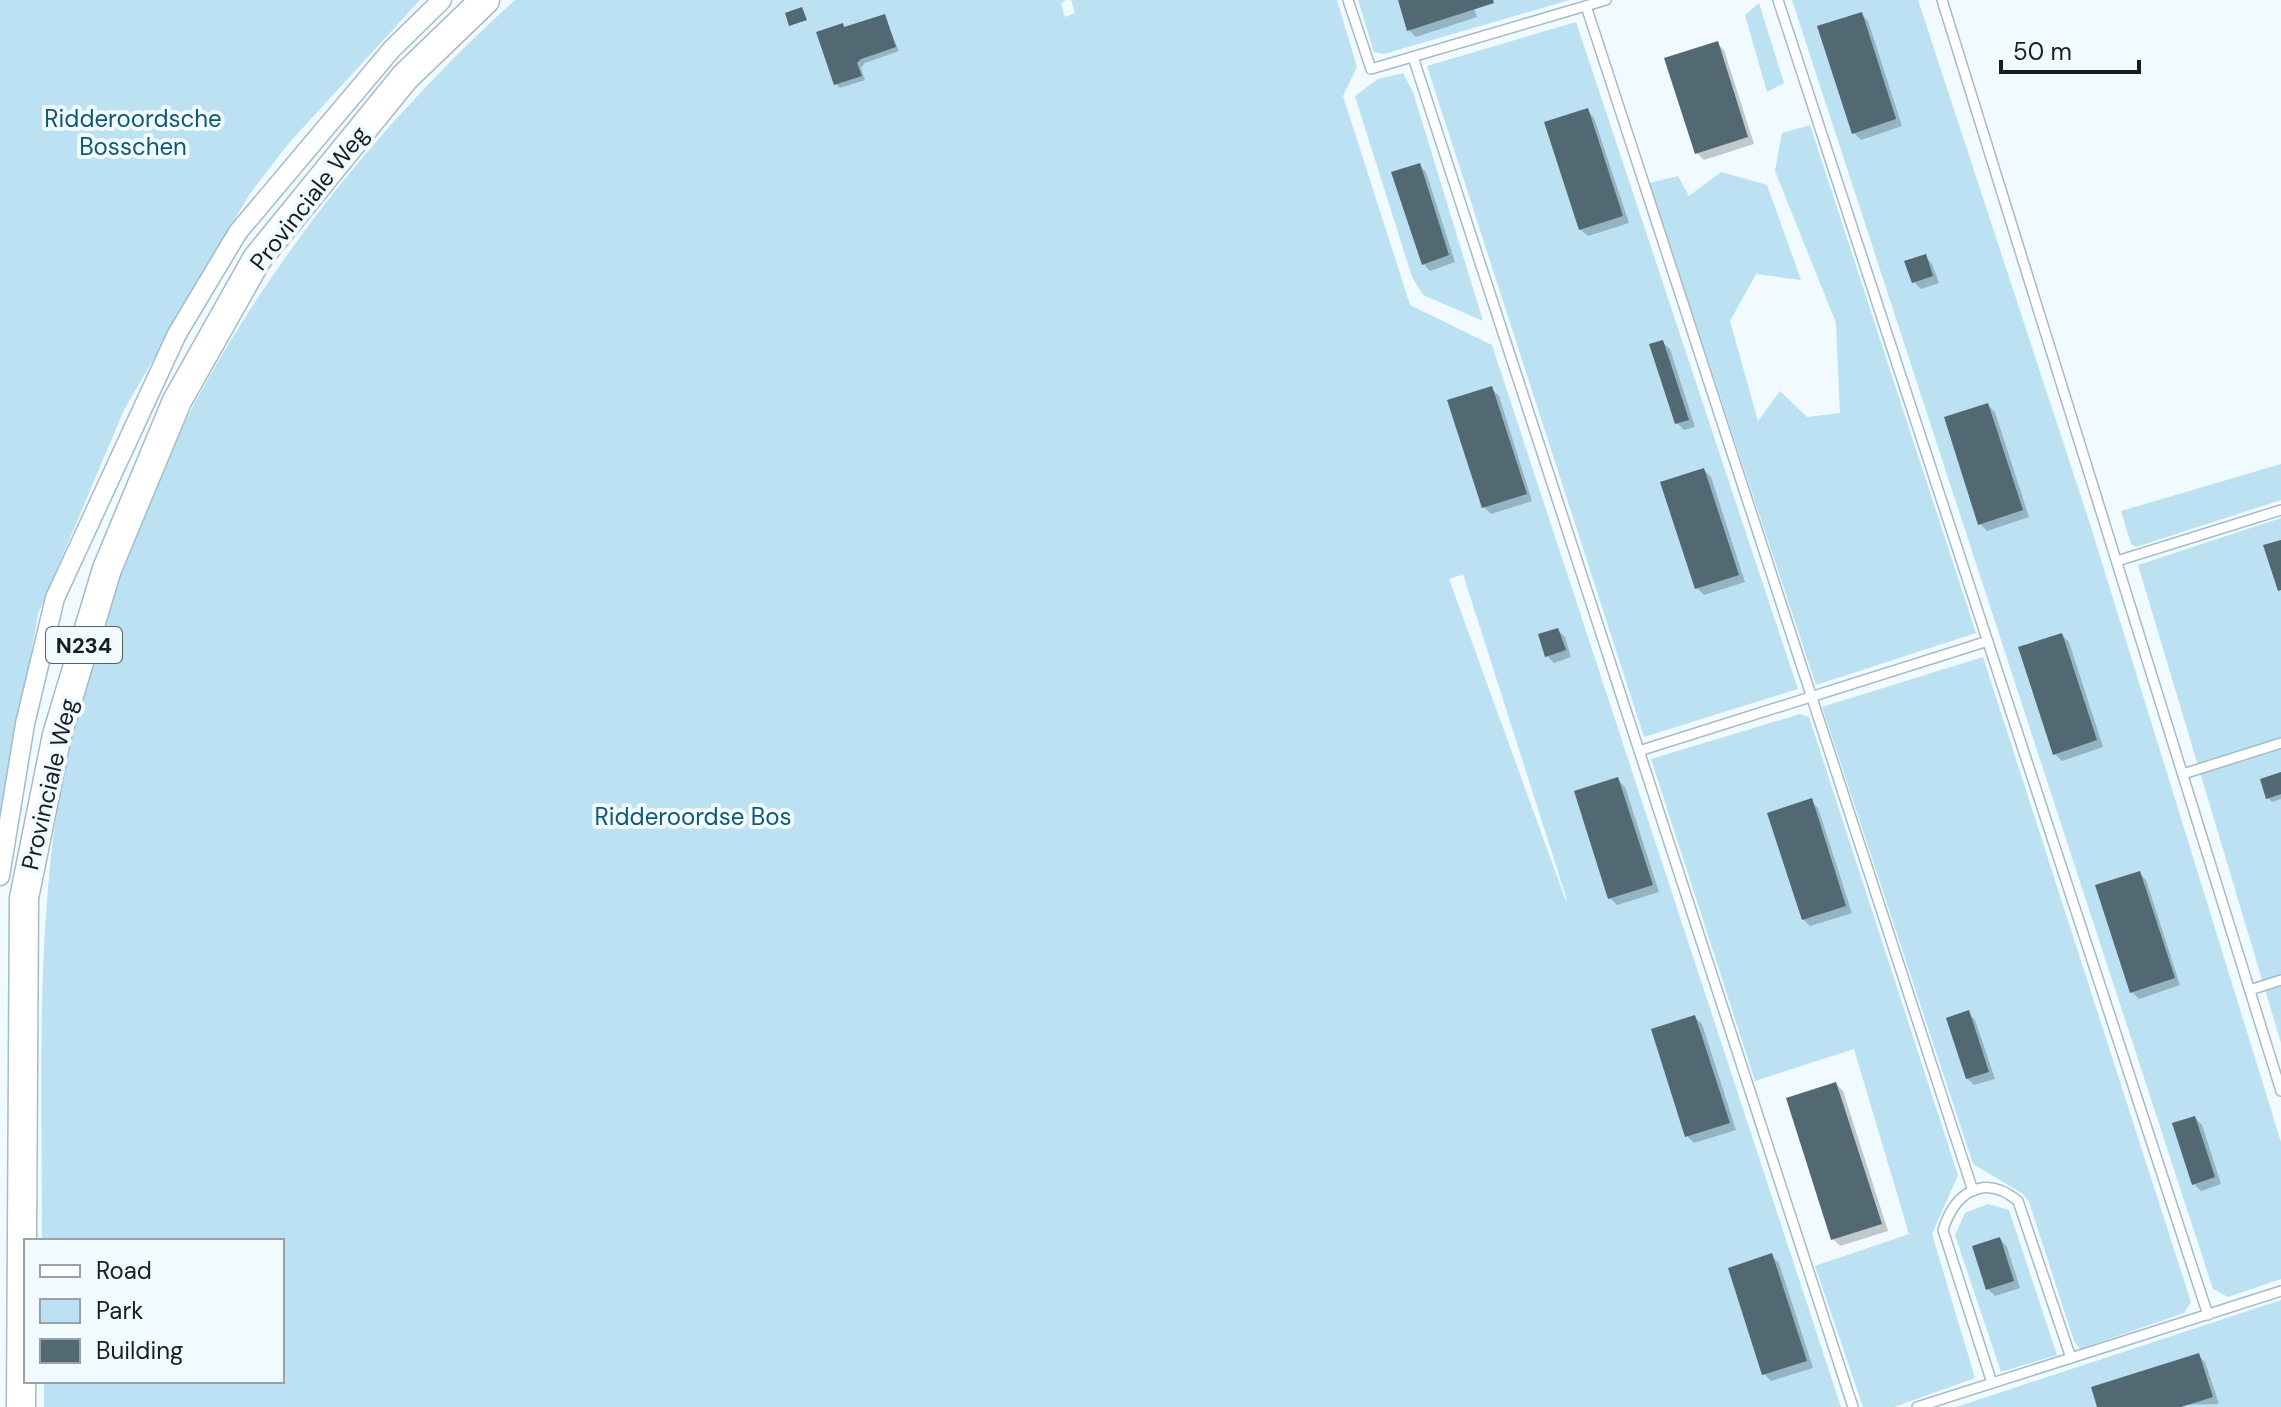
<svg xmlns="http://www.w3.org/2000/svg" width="2281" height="1407" font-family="'DM Sans',sans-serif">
<rect width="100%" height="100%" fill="#f0faff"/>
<!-- green -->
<g fill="#bbe1f3" fill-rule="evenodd">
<path d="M 0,0 L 420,0 L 288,144 L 249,195 L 124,410 L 38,614 L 0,830 Z"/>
<path d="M 515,0 L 1067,0 L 1061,3 L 1065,17 L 1075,13 L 1071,0 L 1337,0 L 1357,67 L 1343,96 L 1410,305 L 1492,345 L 1841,1407 L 44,1407 L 44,1381 L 282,1381 L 282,1241 L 42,1241 C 42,1107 37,972 53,839 C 93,511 273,219 515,0 ZM 1463,574 L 1567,900 L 1566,901 L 1449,579 Z"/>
<path d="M 1358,0 L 1570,0 L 1384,54 L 1374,52 Z"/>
<path d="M 1792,0 L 1918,0 L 2090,524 L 2281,1142 L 2281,1279 L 2228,1297 L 2213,1289 Z"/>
<path d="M 1759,3 L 1784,83 L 1767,92 L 1745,15 Z"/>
<path d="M 1576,22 L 1798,689 L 1644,737 L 1427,66 Z"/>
<path d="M 1403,73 L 1413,92 L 1483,321 L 1423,295 L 1412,277 L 1355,96 L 1378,79 Z"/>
<path d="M 1810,125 L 1976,633 L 1816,685 L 1649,183 L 1678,176 L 1689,196 L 1721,172 L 1767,185 L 1801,280 L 1756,274 L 1730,321 L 1758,421 L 1780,391 L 1807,417 L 1840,413 L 1836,323 L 1775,171 L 1782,133 Z"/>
<path d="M 2281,464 L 2281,500 L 2136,547 L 2131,544 L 2121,511 Z"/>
<path d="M 2281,518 L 2281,1043 L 2138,565 Z"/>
<path d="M 1983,657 L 2191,1302 L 2184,1313 L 2080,1349 L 2074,1341 L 2029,1202 L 2023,1194 L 1973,1164 L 1822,707 Z"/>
<path d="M 1800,714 L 1809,717 L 1958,1175 L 1932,1234 L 1975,1378 L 1894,1407 L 1863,1407 L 1815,1266 L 1909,1234 L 1854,1049 L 1755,1081 L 1651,759 Z"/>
<path d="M 1988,1204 L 2009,1210 L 2057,1355 L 2001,1372 L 1955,1235 L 1965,1213 Z"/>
<path d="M 2281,1300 L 2281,1407 L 1956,1407 Z"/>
</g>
<!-- shadow -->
<g fill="#0003">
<path d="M 1406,0 L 1471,0 L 1477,17 L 1416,37 L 1409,30 Z"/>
<path d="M 1861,14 L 1868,21 L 1902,126 L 1861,140 L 1854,133 Z"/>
<path d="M 884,16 L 899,51 L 865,63 L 861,68 L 865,80 L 840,88 L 836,84 L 842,25 L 846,29 Z"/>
<path d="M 1717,43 L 1724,50 L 1754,144 L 1704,160 L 1697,153 Z"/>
<path d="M 1587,110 L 1594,118 L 1629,223 L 1588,236 L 1580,229 Z"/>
<path d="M 1419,165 L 1426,172 L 1455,262 L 1430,271 L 1423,263 Z"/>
<path d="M 1925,256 L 1932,264 L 1939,283 L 1921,289 L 1914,282 Z"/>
<path d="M 1662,342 L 1670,349 L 1695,427 L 1684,430 L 1677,423 Z"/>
<path d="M 1491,388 L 1499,396 L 1532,501 L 1491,514 L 1484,507 Z"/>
<path d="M 1988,405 L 1995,412 L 2029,517 L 1987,531 L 1980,524 Z"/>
<path d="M 1704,470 L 1711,477 L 1745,582 L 1704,595 L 1697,588 Z"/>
<path d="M 1558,630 L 1565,637 L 1571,657 L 1554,663 L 1547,656 Z"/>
<path d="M 2062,635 L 2069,642 L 2103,747 L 2062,761 L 2055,754 Z"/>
<path d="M 2281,776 L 2281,799 L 2272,802 L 2268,798 Z"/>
<path d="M 1618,780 L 1625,787 L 1659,892 L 1617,905 L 1610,898 Z"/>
<path d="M 1811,801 L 1818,808 L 1852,913 L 1810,926 L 1803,919 Z"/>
<path d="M 2139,873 L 2146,880 L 2180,985 L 2139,999 L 2132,992 Z"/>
<path d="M 1968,1013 L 1975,1020 L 1995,1079 L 1974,1085 L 1967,1078 Z"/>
<path d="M 1694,1017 L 1702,1024 L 1736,1130 L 1694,1143 L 1687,1136 Z"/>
<path d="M 1836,1084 L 1843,1091 L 1888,1231 L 1840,1246 L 1833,1239 L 1788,1100 Z"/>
<path d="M 2195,1118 L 2202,1125 L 2221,1184 L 2201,1191 L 2194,1184 Z"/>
<path d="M 2000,1239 L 2007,1247 L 2020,1288 L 1995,1296 L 1988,1289 Z"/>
<path d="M 1772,1256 L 1779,1263 L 1813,1368 L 1771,1381 L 1764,1374 Z"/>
<path d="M 2198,1355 L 2205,1362 L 2219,1404 L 2100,1407 Z"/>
</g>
<!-- building -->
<g fill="#526872">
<path d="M 1398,0 L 1493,0 L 1494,3 L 1407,31 Z"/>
<path d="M 802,7 L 807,20 L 789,26 L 785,13 Z"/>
<path d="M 1862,12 L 1896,119 L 1852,134 L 1817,26 Z"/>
<path d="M 885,14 L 896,47 L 861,59 L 857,63 L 862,76 L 834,85 L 816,32 L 843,23 L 844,27 Z"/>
<path d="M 1718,41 L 1748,137 L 1695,154 L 1664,58 Z"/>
<path d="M 1588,108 L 1623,216 L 1579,230 L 1544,122 Z"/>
<path d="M 1420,163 L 1449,255 L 1422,265 L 1391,172 Z"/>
<path d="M 1926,254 L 1933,276 L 1912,283 L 1904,261 Z"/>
<path d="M 1663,340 L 1689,420 L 1675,424 L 1649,344 Z"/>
<path d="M 1492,386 L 1527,494 L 1482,508 L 1447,400 Z"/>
<path d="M 1988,403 L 2023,510 L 1978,525 L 1944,417 Z"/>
<path d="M 1704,468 L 1739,575 L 1695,589 L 1660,482 Z"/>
<path d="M 2281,540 L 2281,590 L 2278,591 L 2263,545 Z"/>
<path d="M 1558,628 L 1566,650 L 1545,657 L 1538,634 Z"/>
<path d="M 2062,633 L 2097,740 L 2053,755 L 2018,647 Z"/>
<path d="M 2281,772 L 2281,794 L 2266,799 L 2260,779 Z"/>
<path d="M 1618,777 L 1653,885 L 1608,899 L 1574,791 Z"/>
<path d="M 1812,798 L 1846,906 L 1802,920 L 1767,813 Z"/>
<path d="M 2140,871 L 2175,978 L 2130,993 L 2095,885 Z"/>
<path d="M 1969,1010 L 1989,1072 L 1966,1079 L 1946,1018 Z"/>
<path d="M 1695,1015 L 1730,1123 L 1685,1137 L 1651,1029 Z"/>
<path d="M 1836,1082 L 1882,1224 L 1831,1240 L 1786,1098 Z"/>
<path d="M 2195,1116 L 2215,1177 L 2192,1185 L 2172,1123 Z"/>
<path d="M 2000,1237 L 2014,1281 L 1986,1290 L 1972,1246 Z"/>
<path d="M 1772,1253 L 1807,1361 L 1762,1375 L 1728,1268 Z"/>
<path d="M 2199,1353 L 2213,1397 L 2181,1407 L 2097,1407 L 2091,1387 Z"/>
</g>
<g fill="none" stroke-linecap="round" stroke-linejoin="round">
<defs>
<g id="service">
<path d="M 1348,0 L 1371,69 L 1606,0"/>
<path d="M 1778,0 L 2208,1315"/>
<path d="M 1942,0 L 2281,1091"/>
<path d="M 1586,6 L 1973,1191"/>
<path d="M 1413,57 L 1853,1407"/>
<path d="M 2117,561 L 2281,510"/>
<path d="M 1639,751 L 1988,641"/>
<path d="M 2183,774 L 2281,743"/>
<path d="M 2250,990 L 2281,980"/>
<path d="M 1992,1383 L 1943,1230 C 1955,1192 1984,1173 2018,1201 L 2071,1358"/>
<path d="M 1917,1407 L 2281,1291"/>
</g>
<path id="minor" d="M 0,876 L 25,724 L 55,598 L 177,334 L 238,232 L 392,49 L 442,0"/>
<path id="primary" d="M 21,1407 L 24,898 L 57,735 L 107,569 L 177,401 L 257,259 L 405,77 L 485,0"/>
</defs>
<!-- service casing -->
<use href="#service" stroke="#a4bcc8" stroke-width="12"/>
<!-- minor casing -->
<use href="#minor" stroke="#a4bcc8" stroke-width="21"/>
<!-- primary casing -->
<use href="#primary" stroke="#a4bcc8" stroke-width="31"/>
<!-- service -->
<use href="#service" stroke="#fff" stroke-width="9"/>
<!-- minor -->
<use href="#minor" stroke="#fff" stroke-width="18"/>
<!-- primary -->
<use href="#primary" stroke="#fff" stroke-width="28"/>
</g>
<g text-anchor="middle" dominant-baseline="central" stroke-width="8" stroke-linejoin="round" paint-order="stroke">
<!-- shield labels -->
<rect fill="#f0faff" stroke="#576165" stroke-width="2" x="46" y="627" width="76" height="36" rx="6"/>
<g font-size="22" font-weight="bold" fill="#151f23">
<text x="84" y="645">N234</text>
</g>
<!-- park labels -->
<g font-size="24" fill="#0f5974" stroke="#f0faff">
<text x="133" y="118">Ridderoordsche<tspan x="133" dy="28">Bosschen</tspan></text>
<text x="693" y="816">Ridderoordse Bos</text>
</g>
<!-- street labels -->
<g font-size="24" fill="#151f23" stroke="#f0faff">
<text transform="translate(309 198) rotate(-52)">Provinciale Weg</text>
<text transform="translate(49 784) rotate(-77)">Provinciale Weg</text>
</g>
</g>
<!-- legend -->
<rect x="24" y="1239" width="260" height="144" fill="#f0faff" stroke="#98a2a7" stroke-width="2"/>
<rect x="40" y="1265" width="40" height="12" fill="#ffffff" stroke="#98a2a7" stroke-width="2"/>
<text x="96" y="1279" font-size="24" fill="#151f23">Road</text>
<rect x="40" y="1299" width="40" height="24" fill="#bbe1f3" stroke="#98a2a7" stroke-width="2"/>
<text x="96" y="1319" font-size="24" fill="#151f23">Park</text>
<rect x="40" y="1339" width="40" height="24" fill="#526872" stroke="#98a2a7" stroke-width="2"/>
<text x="96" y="1359" font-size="24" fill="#151f23">Building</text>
<!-- scale -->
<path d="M2001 60v12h138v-12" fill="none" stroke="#151f23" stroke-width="4"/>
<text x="2013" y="60" font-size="24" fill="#151f23" stroke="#f0faff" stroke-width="6" paint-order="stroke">50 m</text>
</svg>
